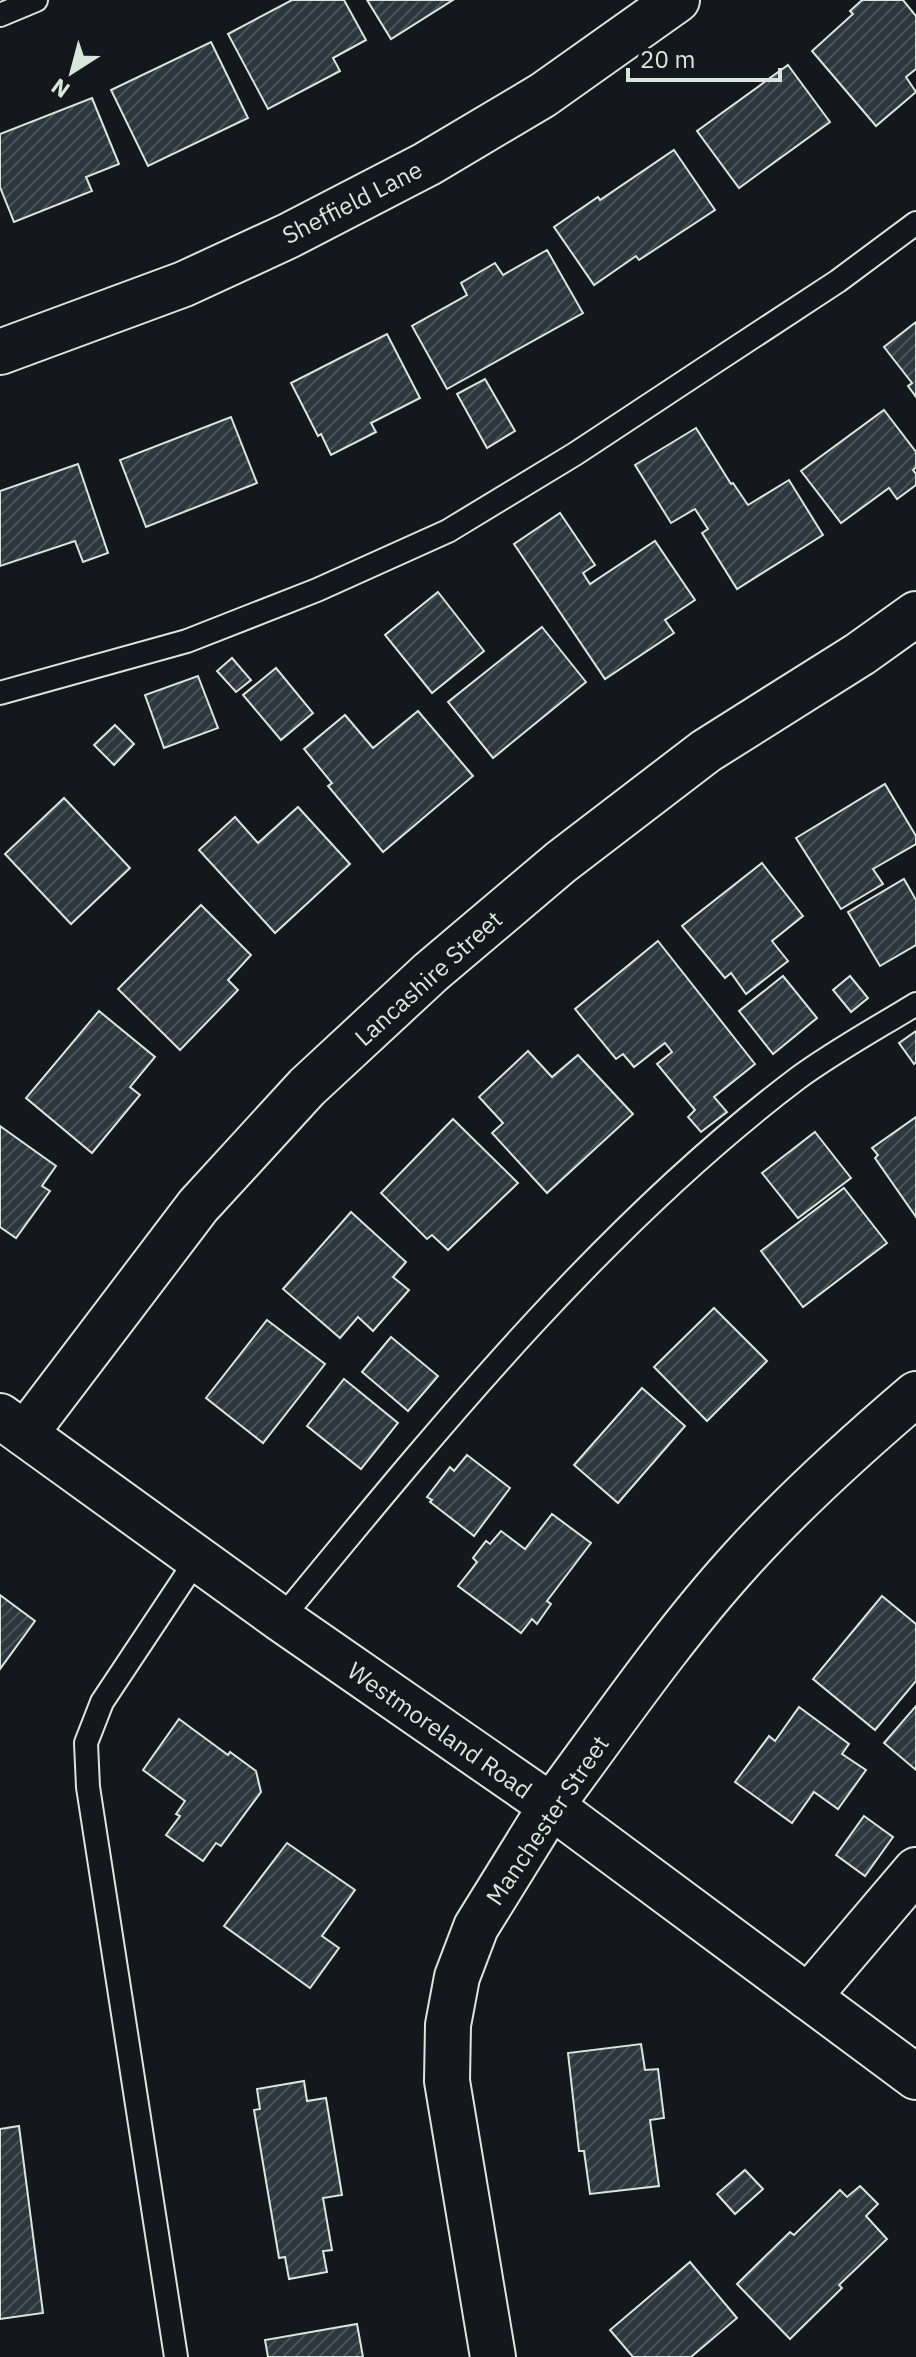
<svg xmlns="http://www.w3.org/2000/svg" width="916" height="2357" font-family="'IBM Plex Sans',sans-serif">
<defs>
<pattern id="building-hatch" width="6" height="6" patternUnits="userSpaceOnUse" patternTransform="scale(2)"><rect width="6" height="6" fill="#2c363c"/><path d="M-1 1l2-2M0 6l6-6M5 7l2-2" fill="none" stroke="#4a5358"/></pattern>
</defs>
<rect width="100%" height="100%" fill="#14181c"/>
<!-- building -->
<g fill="url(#building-hatch)" stroke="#d8e6dc" stroke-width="2">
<path d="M 292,0 L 344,0 L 366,40 L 333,58 L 340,71 L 268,109 L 228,34 Z"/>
<path d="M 367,0 L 453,0 L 391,39 Z"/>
<path d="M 862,0 L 903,0 L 916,16 L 916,69 L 906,77 L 916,92 L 876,126 L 812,51 L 853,14 L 850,11 Z"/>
<path d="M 211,42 L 248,118 L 148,166 L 111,90 Z"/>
<path d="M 788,65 L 830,122 L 739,188 L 697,131 Z"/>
<path d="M 92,98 L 119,164 L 86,177 L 92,191 L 14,222 L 0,187 L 0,134 Z"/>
<path d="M 674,150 L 715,210 L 639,260 L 636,256 L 594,285 L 554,227 L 598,197 L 600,200 Z"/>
<path d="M 547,250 L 583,313 L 447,389 L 412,326 L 467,295 L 461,283 L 495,263 L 503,275 Z"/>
<path d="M 916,322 L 916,397 L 908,386 L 912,383 L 884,347 Z"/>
<path d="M 387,334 L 420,398 L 371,423 L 376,432 L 331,455 L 321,434 L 318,436 L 291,383 Z"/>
<path d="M 485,379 L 515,431 L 487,448 L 457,394 Z"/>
<path d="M 884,410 L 916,452 L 916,467 L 913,470 L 916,474 L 916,485 L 897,499 L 889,488 L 841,523 L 801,471 Z"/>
<path d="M 231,417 L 257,483 L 146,527 L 120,460 Z"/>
<path d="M 696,428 L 731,484 L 733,483 L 748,505 L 789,480 L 823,535 L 737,589 L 702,533 L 708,529 L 695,509 L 671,523 L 635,465 Z"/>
<path d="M 78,464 L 108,553 L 83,562 L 75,541 L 0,566 L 0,491 Z"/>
<path d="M 560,513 L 595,565 L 583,573 L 590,584 L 655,541 L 695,600 L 665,620 L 674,633 L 605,679 L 514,544 Z"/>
<path d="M 438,592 L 484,651 L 432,693 L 385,635 Z"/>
<path d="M 542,627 L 586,682 L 493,758 L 448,702 Z"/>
<path d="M 232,658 L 251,680 L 236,692 L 217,671 Z"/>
<path d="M 276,668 L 313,713 L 281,740 L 243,695 Z"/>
<path d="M 198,676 L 218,728 L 164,748 L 145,695 Z"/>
<path d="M 418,711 L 473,776 L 383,852 L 328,786 L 332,783 L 304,749 L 345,715 L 373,748 Z"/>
<path d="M 115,725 L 134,744 L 114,765 L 94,745 Z"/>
<path d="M 885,784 L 916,836 L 916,844 L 873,869 L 883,884 L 841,909 L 796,838 Z"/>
<path d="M 64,798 L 130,868 L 71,924 L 5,854 Z"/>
<path d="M 298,807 L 350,864 L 275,933 L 199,850 L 235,817 L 258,843 Z"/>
<path d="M 762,863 L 803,916 L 772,941 L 788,961 L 746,994 L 731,973 L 725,978 L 682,926 Z"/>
<path d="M 904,879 L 916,900 L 916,945 L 880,966 L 848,912 Z"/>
<path d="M 201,905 L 251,955 L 228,980 L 238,990 L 180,1050 L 118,989 Z"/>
<path d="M 658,941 L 755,1064 L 714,1097 L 727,1112 L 701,1132 L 688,1117 L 695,1110 L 657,1064 L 672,1052 L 665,1043 L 634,1067 L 623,1054 L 616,1059 L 575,1009 Z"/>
<path d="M 783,976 L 817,1018 L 773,1054 L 739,1011 Z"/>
<path d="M 850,976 L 868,998 L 851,1012 L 833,990 Z"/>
<path d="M 99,1011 L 155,1057 L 130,1087 L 140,1095 L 92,1153 L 26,1098 Z"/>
<path d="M 916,1031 L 916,1062 L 914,1064 L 899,1043 Z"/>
<path d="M 528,1051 L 552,1077 L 578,1055 L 633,1114 L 547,1193 L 492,1133 L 503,1123 L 479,1097 Z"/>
<path d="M 916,1117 L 916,1217 L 875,1158 L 878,1155 L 872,1148 Z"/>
<path d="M 453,1119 L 518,1183 L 448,1250 L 432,1235 L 427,1239 L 381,1193 Z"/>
<path d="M 0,1126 L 56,1166 L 42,1186 L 50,1191 L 16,1238 L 0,1227 Z"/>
<path d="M 815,1132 L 851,1178 L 798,1218 L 762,1173 Z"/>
<path d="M 844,1188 L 887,1243 L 803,1307 L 761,1251 Z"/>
<path d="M 351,1212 L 406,1262 L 393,1277 L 409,1290 L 373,1331 L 358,1317 L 340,1338 L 283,1289 Z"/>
<path d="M 714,1308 L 767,1361 L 707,1421 L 654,1367 Z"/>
<path d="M 267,1320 L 325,1364 L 263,1443 L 206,1398 Z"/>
<path d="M 391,1337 L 438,1376 L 408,1411 L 362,1372 Z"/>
<path d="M 344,1379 L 398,1423 L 361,1469 L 307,1426 Z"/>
<path d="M 642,1388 L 685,1426 L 618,1503 L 574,1465 Z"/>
<path d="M 467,1455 L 510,1488 L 474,1536 L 430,1502 L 432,1500 L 427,1497 L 450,1467 L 454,1471 Z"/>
<path d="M 552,1514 L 591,1543 L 547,1601 L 551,1604 L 537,1624 L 532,1619 L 521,1633 L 458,1586 L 477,1562 L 473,1558 L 486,1541 L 490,1544 L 501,1531 L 525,1549 Z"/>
<path d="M 0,1595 L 35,1621 L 0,1669 Z"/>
<path d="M 882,1596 L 916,1624 L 916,1681 L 875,1730 L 813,1679 Z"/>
<path d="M 916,1706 L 916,1770 L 884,1743 Z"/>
<path d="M 799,1707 L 849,1744 L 842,1754 L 866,1770 L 838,1809 L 814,1792 L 792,1823 L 735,1782 L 769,1736 L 775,1741 Z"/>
<path d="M 179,1719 L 228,1755 L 230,1752 L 256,1771 L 261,1792 L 221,1846 L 216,1843 L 203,1861 L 166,1835 L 180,1816 L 176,1814 L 185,1801 L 143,1770 Z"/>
<path d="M 864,1816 L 893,1837 L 865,1876 L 836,1855 Z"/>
<path d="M 287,1843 L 355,1890 L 322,1936 L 339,1948 L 310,1988 L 224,1926 Z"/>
<path d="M 641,2044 L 645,2070 L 658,2069 L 664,2118 L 650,2120 L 659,2186 L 590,2194 L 584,2151 L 579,2151 L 568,2053 Z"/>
<path d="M 304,2081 L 307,2101 L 326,2098 L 342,2195 L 323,2198 L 332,2250 L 323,2251 L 327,2272 L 289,2279 L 285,2257 L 279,2258 L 254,2110 L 260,2109 L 257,2089 Z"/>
<path d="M 19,2126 L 43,2313 L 0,2319 L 0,2129 Z"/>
<path d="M 745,2170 L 763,2189 L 735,2214 L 717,2194 Z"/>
<path d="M 860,2186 L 878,2204 L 866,2216 L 887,2239 L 839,2285 L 842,2288 L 790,2339 L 737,2284 L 790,2232 L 794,2235 L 840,2190 L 847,2197 Z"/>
<path d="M 690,2262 L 737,2318 L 691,2357 L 633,2357 L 610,2330 Z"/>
<path d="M 357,2324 L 363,2357 L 268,2357 L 265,2340 Z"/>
</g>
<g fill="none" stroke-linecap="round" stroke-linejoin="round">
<defs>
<g id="lane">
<path d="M 0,15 L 36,0"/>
<path d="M 0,693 L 187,641 L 317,590 L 448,531 L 575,454 L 716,361 L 838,281 L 916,223"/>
<path d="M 281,1619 C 436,1431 602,1226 798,1078 C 835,1051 877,1028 916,1004"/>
<path d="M 176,2357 L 88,1787 L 86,1743 L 102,1702 L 197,1559"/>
</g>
<g id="street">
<path d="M 0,352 L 184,284 L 288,236 L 427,164 L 543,95 L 677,0"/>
<path d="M 25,1434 L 198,1206 L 307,1087 L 431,972 L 561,862 L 706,751 L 860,654 L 916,614"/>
<path d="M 808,1997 L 916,1870"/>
<path d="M 493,2357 L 447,2081 L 448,2025 L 457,1977 L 476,1927 L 551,1806 L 916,2077"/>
</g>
<path id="secondary" d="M 0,1416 L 281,1619 L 551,1806 C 612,1724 671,1637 740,1561 C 794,1501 855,1446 916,1394"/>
</defs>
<!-- lane casing -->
<use href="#lane" stroke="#d8e6dc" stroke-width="26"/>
<!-- street casing -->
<use href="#street" stroke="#d8e6dc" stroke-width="48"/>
<!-- secondary casing -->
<use href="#secondary" stroke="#d8e6dc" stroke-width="48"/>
<!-- lane -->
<use href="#lane" stroke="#14181c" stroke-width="22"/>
<!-- street -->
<use href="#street" stroke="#14181c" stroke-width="44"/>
<!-- secondary -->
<use href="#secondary" stroke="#14181c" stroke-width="44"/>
</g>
<g text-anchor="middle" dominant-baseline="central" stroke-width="6" stroke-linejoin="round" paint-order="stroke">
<!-- street labels -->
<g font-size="24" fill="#d8e6dc" stroke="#14181c">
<text transform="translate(352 202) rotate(-27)">Sheffield Lane</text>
<text transform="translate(428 978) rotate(-42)">Lancashire Street</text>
<text transform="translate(440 1730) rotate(35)">Westmoreland Road</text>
<text transform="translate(547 1820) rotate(-56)">Manchester Street</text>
</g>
</g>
<!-- north arrow -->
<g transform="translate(72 72) rotate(216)" stroke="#14181c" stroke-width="6" paint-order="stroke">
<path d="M0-6L14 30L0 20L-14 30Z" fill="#d8e6dc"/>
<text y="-12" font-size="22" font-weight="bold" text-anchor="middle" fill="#d8e6dc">N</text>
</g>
<!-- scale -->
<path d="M628 68v12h152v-12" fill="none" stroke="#d8e6dc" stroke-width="4"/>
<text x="640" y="68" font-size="24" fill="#d8e6dc" stroke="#14181c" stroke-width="6" paint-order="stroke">20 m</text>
</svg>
